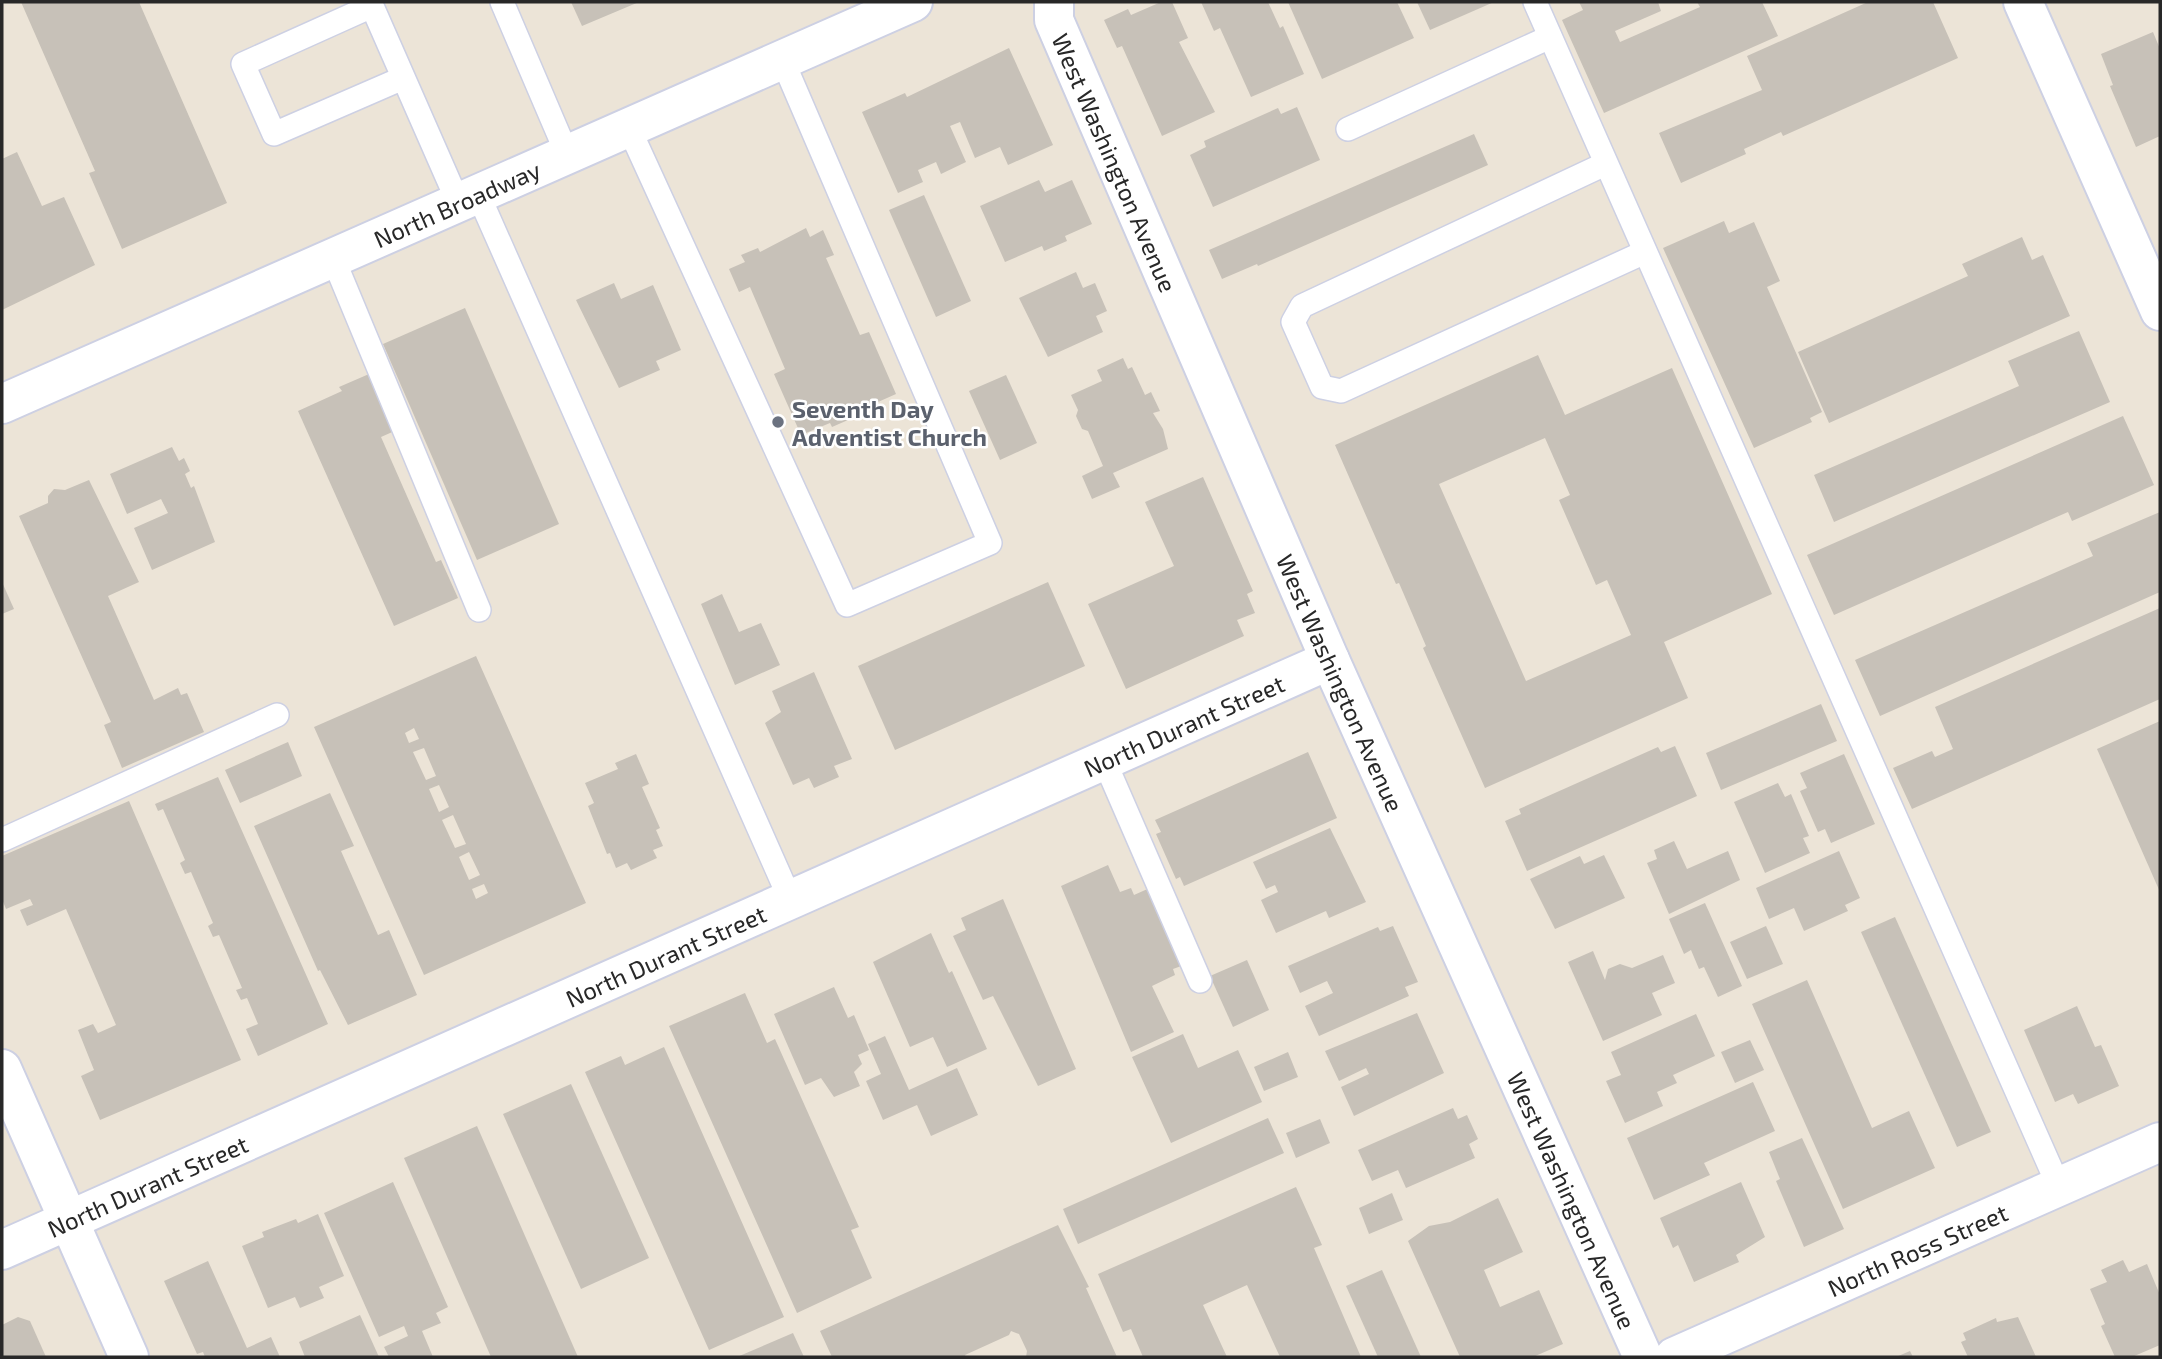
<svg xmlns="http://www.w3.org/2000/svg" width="2162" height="1359" font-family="'Exo 2',sans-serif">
<rect width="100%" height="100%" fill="#ece4d7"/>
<!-- building -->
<g fill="#c7c1b8" fill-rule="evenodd">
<path d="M 21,2 L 139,2 L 227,203 L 122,249 L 89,173 L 95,171 Z"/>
<path d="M 571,2 L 639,2 L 582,26 Z"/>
<path d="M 1161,2 L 1172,2 L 1188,38 L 1179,42 L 1215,112 L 1162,136 L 1122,46 L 1117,48 L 1104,20 L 1128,9 L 1131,15 Z"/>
<path d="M 1201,2 L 1268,2 L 1280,28 L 1283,26 L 1304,74 L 1251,97 L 1220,28 L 1214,31 Z"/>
<path d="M 1288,2 L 1397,2 L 1414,38 L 1322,79 Z"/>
<path d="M 1417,2 L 1494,2 L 1430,30 Z"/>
<path d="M 1579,2 L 1658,2 L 1661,11 L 1615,31 L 1620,42 L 1700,7 L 1697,2 L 1762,2 L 1778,36 L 1604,113 L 1562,20 L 1583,10 Z"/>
<path d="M 1868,2 L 1933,2 L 1958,58 L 1783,136 L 1781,132 L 1744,149 L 1746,154 L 1681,183 L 1659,133 L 1762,90 L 1747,56 Z"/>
<path d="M 2153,32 L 2160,49 L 2160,136 L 2136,147 L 2110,86 L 2113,85 L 2101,54 Z"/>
<path d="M 1009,48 L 1053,145 L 1008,165 L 1000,147 L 975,158 L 960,122 L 950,126 L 966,162 L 941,174 L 936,162 L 918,170 L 923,182 L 898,193 L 862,112 L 905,93 L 907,97 Z"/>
<path d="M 1297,107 L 1320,160 L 1213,207 L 1190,155 L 1206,147 L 1204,141 L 1278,108 L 1281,114 Z"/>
<path d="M 1474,134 L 1488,165 L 1258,266 L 1257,264 L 1222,279 L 1209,250 Z"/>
<path d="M 17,152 L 42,206 L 64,197 L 95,265 L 2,310 L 2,159 Z"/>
<path d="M 1039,180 L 1045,192 L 1072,180 L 1092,224 L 1065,236 L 1067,241 L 1044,251 L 1042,246 L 1005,262 L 980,206 Z"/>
<path d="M 924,195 L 971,301 L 936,317 L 889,210 Z"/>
<path d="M 1724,221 L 1729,233 L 1754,222 L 1780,281 L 1767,287 L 1822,412 L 1810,418 L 1812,422 L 1754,448 L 1663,248 Z"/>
<path d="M 806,228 L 810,237 L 823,230 L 834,255 L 826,258 L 860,335 L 869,332 L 896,394 L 869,406 L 871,410 L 832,427 L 830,423 L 801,435 L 774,374 L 785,369 L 750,287 L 739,292 L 729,269 L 745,262 L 741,255 L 758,248 L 760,252 Z"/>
<path d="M 2022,237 L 2032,260 L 2043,255 L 2070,316 L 1829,423 L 1798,352 L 1968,276 L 1962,264 Z"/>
<path d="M 1076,272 L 1083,288 L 1095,283 L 1107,311 L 1096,316 L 1103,332 L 1048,357 L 1019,298 Z"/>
<path d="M 614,283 L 621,299 L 653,285 L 681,350 L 656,361 L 660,370 L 619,388 L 576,300 Z"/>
<path d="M 465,308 L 559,524 L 477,560 L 383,344 Z"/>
<path d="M 2079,331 L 2110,402 L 1834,522 L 1814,475 L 2019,386 L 2008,361 Z"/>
<path d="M 1538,355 L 1565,415 L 1672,368 L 1772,594 L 1664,642 L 1688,698 L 1485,788 L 1423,648 L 1426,646 L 1399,583 L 1396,584 L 1335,445 ZM 1545,438 L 1570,495 L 1559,500 L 1596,585 L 1607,580 L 1631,635 L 1526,681 L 1439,484 Z"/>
<path d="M 1123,358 L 1128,369 L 1132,367 L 1145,395 L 1151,392 L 1160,411 L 1153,413 L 1163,429 L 1168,449 L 1113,473 L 1120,487 L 1092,499 L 1082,476 L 1103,466 L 1088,431 L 1082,429 L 1076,416 L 1078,410 L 1071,395 L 1102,381 L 1097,370 Z"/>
<path d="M 376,371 L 399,429 L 381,437 L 436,562 L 441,560 L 458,598 L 394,626 L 298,411 L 342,391 L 339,387 Z"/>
<path d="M 1006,375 L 1037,443 L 1000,460 L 969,391 Z"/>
<path d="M 2123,416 L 2154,485 L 2072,521 L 2068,512 L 1834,615 L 1807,555 Z"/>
<path d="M 172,447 L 179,461 L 184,458 L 190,471 L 185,474 L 191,488 L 194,486 L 215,542 L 152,570 L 134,528 L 168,513 L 161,499 L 127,514 L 110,474 Z"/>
<path d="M 1203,477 L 1253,591 L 1247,594 L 1255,613 L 1237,620 L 1244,636 L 1126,689 L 1088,604 L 1174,566 L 1145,502 Z"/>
<path d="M 89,480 L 139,582 L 108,596 L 154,700 L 178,688 L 181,695 L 187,693 L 204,732 L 122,768 L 104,725 L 111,722 L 19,516 L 48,503 L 48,496 L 54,489 L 65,490 Z"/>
<path d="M 2160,512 L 2160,592 L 1880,716 L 1855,660 L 2093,556 L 2087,543 Z"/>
<path d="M 2,582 L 14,609 L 2,614 Z"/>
<path d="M 1048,582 L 1085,666 L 895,750 L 858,666 Z"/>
<path d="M 722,594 L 739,632 L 761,623 L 780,665 L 735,685 L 701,604 Z"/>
<path d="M 2160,608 L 2160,699 L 1912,809 L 1893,768 L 1932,751 L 1935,757 L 1953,749 L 1935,707 Z"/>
<path d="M 476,656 L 586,903 L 424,975 L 314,727 ZM 414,728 L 419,739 L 409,743 L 405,733 ZM 424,748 L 436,776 L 426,780 L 413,752 ZM 439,785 L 449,807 L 439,812 L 429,789 ZM 453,815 L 466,844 L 455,848 L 442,820 ZM 469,852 L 480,875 L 469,880 L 459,857 ZM 484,884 L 488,893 L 476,899 L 472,889 Z"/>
<path d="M 814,672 L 852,759 L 834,766 L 839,777 L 814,788 L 809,778 L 793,785 L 765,723 L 781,712 L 772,691 Z"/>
<path d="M 1821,704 L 1837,741 L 1721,790 L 1706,753 Z"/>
<path d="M 2160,721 L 2160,892 L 2097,749 Z"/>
<path d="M 288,742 L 302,776 L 240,803 L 225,770 Z"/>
<path d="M 1675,746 L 1697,796 L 1527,871 L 1505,821 L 1521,814 L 1519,809 L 1658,747 L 1661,752 Z"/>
<path d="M 1308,752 L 1337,818 L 1184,886 L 1180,877 L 1176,879 L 1156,834 L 1161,832 L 1155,820 Z"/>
<path d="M 636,754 L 649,784 L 642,787 L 660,828 L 656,830 L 663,846 L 653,850 L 657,858 L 631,870 L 627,863 L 616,868 L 610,853 L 607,854 L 588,806 L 594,803 L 585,783 L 618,769 L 615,763 Z"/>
<path d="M 1844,754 L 1875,824 L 1831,843 L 1825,829 L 1818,832 L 1800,791 L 1807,788 L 1800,773 Z"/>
<path d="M 218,777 L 328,1024 L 258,1056 L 246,1029 L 258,1024 L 247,998 L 241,1000 L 236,990 L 242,988 L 219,935 L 213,937 L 208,926 L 213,923 L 191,872 L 185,874 L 180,863 L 185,860 L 163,809 L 158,811 L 155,804 Z"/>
<path d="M 1778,783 L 1785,797 L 1791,794 L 1809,836 L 1803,838 L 1810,853 L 1765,873 L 1734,802 Z"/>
<path d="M 330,793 L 354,846 L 341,851 L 378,935 L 389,930 L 417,995 L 348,1025 L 320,970 L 318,971 L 254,826 Z"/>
<path d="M 129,801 L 241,1060 L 100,1120 L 81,1076 L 94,1070 L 78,1030 L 93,1024 L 98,1033 L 116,1025 L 66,909 L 27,926 L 20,910 L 33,905 L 30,899 L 6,909 L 2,899 L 2,856 Z"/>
<path d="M 1330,828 L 1366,902 L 1329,918 L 1326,911 L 1276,933 L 1261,900 L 1278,892 L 1275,885 L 1266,889 L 1253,862 Z"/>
<path d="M 1674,841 L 1687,869 L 1728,851 L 1740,880 L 1669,914 L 1647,863 L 1657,859 L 1654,850 Z"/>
<path d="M 1839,851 L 1860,898 L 1845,905 L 1848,911 L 1804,931 L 1794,908 L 1769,919 L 1756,888 Z"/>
<path d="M 1604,855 L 1625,898 L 1555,929 L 1530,879 L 1580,856 L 1584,864 Z"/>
<path d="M 1108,865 L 1120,892 L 1131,888 L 1134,895 L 1152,887 L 1184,965 L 1173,969 L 1175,975 L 1152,986 L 1174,1032 L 1131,1052 L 1061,886 Z"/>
<path d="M 1003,899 L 1076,1069 L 1038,1086 L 993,996 L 983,1000 L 953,936 L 966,930 L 961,918 Z"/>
<path d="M 1705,903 L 1742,986 L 1718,997 L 1704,967 L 1699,969 L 1691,950 L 1684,954 L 1669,919 Z"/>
<path d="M 1895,917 L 1991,1132 L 1957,1147 L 1861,932 Z"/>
<path d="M 1393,926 L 1418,982 L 1405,987 L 1409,996 L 1319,1036 L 1305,1006 L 1333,993 L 1327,981 L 1300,993 L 1288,966 L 1378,927 L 1380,931 Z"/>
<path d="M 1766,926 L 1783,964 L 1747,979 L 1730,942 Z"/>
<path d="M 931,933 L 949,973 L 952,971 L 987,1049 L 947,1067 L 933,1037 L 910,1047 L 873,962 Z"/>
<path d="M 1593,951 L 1605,980 L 1608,969 L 1620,964 L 1632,968 L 1663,955 L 1675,983 L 1652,993 L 1662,1015 L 1603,1041 L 1568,962 Z"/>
<path d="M 1247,960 L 1269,1010 L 1233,1027 L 1210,976 Z"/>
<path d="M 1807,980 L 1872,1128 L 1909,1111 L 1935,1168 L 1843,1209 L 1752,1004 Z"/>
<path d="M 834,987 L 848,1018 L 854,1015 L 869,1050 L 858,1055 L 862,1064 L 854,1072 L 860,1086 L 834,1097 L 821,1078 L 805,1085 L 774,1014 Z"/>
<path d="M 745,993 L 767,1043 L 775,1039 L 859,1227 L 851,1230 L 872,1278 L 797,1313 L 669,1026 Z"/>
<path d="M 2077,1006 L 2095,1047 L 2101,1045 L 2119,1086 L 2078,1104 L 2073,1094 L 2055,1102 L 2024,1030 Z"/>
<path d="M 1417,1013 L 1444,1073 L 1354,1116 L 1341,1087 L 1369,1074 L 1366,1068 L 1339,1081 L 1325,1051 Z"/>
<path d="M 1696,1014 L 1715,1056 L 1673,1075 L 1677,1083 L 1657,1092 L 1663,1106 L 1625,1123 L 1606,1081 L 1621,1075 L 1611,1052 Z"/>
<path d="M 1183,1034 L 1198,1068 L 1238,1050 L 1262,1102 L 1171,1143 L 1132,1057 Z"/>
<path d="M 885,1036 L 909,1090 L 957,1068 L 978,1115 L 931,1136 L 917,1105 L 883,1120 L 866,1081 L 881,1074 L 868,1044 Z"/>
<path d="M 1750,1040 L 1764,1070 L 1735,1083 L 1721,1052 Z"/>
<path d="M 664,1047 L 784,1317 L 709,1350 L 585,1072 L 621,1056 L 625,1065 Z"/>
<path d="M 1288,1052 L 1298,1077 L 1264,1091 L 1254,1067 Z"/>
<path d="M 1753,1082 L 1775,1131 L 1704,1163 L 1710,1175 L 1654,1200 L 1627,1138 Z"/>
<path d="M 571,1084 L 649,1258 L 581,1289 L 503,1114 Z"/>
<path d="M 1453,1108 L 1458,1119 L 1467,1115 L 1478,1139 L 1469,1144 L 1475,1158 L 1406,1188 L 1398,1170 L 1372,1181 L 1358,1150 Z"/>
<path d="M 1268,1118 L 1284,1153 L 1078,1244 L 1063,1209 Z"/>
<path d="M 1320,1119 L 1330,1143 L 1296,1158 L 1286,1133 Z"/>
<path d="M 477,1126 L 578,1357 L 491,1357 L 404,1158 Z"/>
<path d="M 1802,1138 L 1844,1229 L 1804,1247 L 1776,1181 L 1780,1179 L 1769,1152 Z"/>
<path d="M 393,1182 L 448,1307 L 436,1313 L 441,1323 L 422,1331 L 433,1357 L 389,1357 L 384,1347 L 408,1336 L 404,1326 L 379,1337 L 324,1213 Z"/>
<path d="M 1741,1182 L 1765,1237 L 1736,1255 L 1739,1262 L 1694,1282 L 1678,1245 L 1673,1248 L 1660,1218 Z"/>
<path d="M 1296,1187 L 1322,1245 L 1314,1248 L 1361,1357 L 1280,1357 L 1247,1285 L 1203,1305 L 1227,1357 L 1143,1357 L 1131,1329 L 1123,1332 L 1098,1274 Z"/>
<path d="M 1392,1193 L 1403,1220 L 1369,1234 L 1359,1208 Z"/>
<path d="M 1498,1198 L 1523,1252 L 1484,1270 L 1500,1307 L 1539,1290 L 1563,1344 L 1533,1357 L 1460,1357 L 1408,1241 L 1429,1226 L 1450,1222 Z"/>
<path d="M 318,1214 L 344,1276 L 319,1287 L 324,1298 L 300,1308 L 295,1297 L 268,1308 L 242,1246 L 264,1237 L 262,1232 L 296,1219 L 298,1223 Z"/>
<path d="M 1058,1225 L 1089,1287 L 1086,1288 L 1117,1357 L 1026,1357 L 1027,1351 L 1019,1334 L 1011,1331 L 1009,1335 L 965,1355 L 966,1357 L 832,1357 L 820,1331 Z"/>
<path d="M 2123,1260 L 2129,1272 L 2147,1264 L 2160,1295 L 2160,1345 L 2132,1357 L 2115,1357 L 2101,1326 L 2105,1324 L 2090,1289 L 2107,1282 L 2101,1270 Z"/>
<path d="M 208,1261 L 247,1348 L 271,1337 L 280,1357 L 205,1357 L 203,1352 L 197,1354 L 164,1281 Z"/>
<path d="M 1382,1270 L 1421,1357 L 1378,1357 L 1346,1286 Z"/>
<path d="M 360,1315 L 379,1357 L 305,1357 L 299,1342 Z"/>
<path d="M 18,1317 L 30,1321 L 46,1357 L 2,1357 L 2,1325 Z"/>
<path d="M 2018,1317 L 2036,1357 L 1968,1357 L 1961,1342 L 1966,1340 L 1963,1333 L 1996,1318 L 1997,1322 Z"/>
<path d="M 793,1333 L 804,1357 L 737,1357 Z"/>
<path d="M 1910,1351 L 1913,1357 L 1896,1357 Z"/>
</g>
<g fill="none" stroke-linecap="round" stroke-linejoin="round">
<defs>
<g id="lane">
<path d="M 502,2 L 567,154"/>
<path d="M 1535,2 L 2059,1187"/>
<path d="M 403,78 L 274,134 L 243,64 L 372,6 L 458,202"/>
<path d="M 628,126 L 847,605 L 990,543 L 782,59"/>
<path d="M 1348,129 L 1550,37"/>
<path d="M 1605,164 L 1302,306 L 1293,322 L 1322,387 L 1341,391 L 1645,252"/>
<path d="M 478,194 L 790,899"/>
<path d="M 333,258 L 479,610"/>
<path d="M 1104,760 L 1200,981"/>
<path d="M 2,840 L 277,715"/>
</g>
<g id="street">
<path d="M 2023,2 L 2160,311"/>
<path d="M 2,1069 L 129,1357"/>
<path id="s1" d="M 2,1250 L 1330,660"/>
</g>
<g id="secondary">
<path id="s2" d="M 1054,2 L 1054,20 L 1330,660 L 1643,1357"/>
<path id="s3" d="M 2,404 L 913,2"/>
<path id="s4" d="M 1674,1357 L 2160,1142"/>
</g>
</defs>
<!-- lane casing -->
<use href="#lane" stroke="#cdd0e3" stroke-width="26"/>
<!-- street casing -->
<use href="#street" stroke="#cdd0e3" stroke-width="42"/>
<!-- secondary casing -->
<use href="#secondary" stroke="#cdd0e3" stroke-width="42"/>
<!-- lane -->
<use href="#lane" stroke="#fff" stroke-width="23"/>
<!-- street -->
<use href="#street" stroke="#fff" stroke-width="38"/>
<!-- secondary -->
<use href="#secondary" stroke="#fff" stroke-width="38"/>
</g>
<!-- markers -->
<circle fill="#6b7280" stroke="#fff" stroke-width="2.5" cx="778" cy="422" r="7"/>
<g text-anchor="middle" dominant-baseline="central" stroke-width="5" stroke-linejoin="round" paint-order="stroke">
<!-- street labels -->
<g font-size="24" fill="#282828" stroke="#fff">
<text stroke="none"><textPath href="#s2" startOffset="173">West Washington Avenue</textPath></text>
<text stroke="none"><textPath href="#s3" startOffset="497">North Broadway</textPath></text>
<text stroke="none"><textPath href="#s2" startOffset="740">West Washington Avenue</textPath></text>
<text stroke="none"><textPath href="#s1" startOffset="1293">North Durant Street</textPath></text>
<text stroke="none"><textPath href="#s1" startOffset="726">North Durant Street</textPath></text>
<text stroke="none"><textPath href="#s1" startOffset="159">North Durant Street</textPath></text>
<text stroke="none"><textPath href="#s2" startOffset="1307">West Washington Avenue</textPath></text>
<text stroke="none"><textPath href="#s4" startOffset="266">North Ross Street</textPath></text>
</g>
<!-- worship labels -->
<g font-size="24" font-weight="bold" fill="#5b616d" stroke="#fff" text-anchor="start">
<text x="792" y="408">Seventh Day<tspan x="792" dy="28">Adventist Church</tspan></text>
</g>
</g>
<!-- border -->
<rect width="2162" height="1359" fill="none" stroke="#282828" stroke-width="7"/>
</svg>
